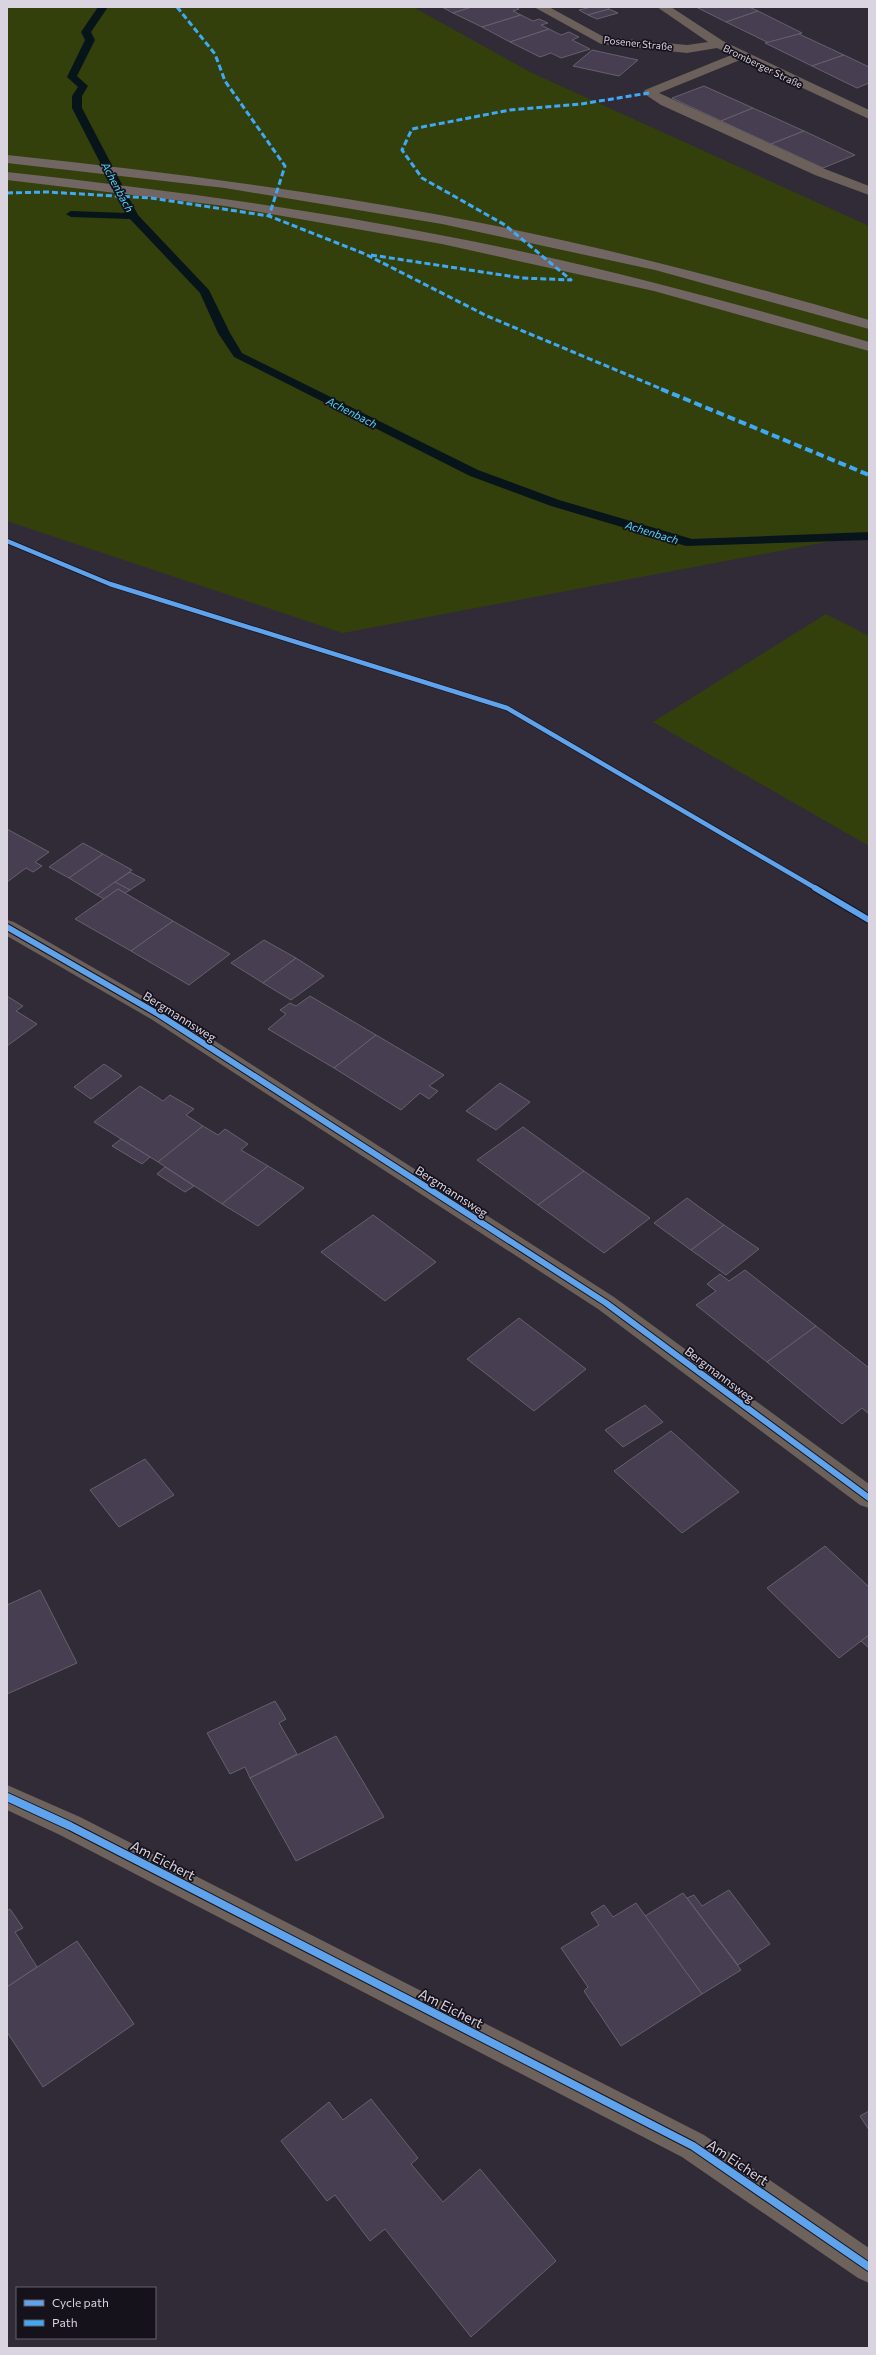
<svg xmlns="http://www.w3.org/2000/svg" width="876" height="2355" font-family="Commissioner,sans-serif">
<rect width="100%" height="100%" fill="#302b36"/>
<!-- green -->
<g fill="#34400c">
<path d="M 7,7 L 413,7 L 532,73 L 869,226 L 869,534 L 343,633 L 7,521 Z"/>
<path d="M 826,614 L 869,636 L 869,846 L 653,722 Z"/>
</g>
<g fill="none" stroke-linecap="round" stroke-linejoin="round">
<!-- stream -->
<path fill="#07151a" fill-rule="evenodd" d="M 98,7 L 108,7 L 91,32 L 95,40 L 77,76 L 88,86 L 82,96 L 82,108 L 138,215 L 209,290 L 230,333 L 242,353 L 478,470 L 559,500 L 692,539 L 869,532 L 869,540 L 686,546 L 551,506 L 470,476 L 234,357 L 218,333 L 200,293 L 130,219 L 71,217 L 66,214 L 71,211 L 126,213 L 72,108 L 72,96 L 78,87 L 67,77 L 85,40 L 81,32 Z"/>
</g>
<!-- building -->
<g fill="#483e52" stroke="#65616b">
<path d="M 442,7 L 472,7 L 453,13 Z"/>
<path d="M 472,7 L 516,7 L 519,9 L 513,11 L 521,15 L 482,27 L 453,13 Z"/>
<path d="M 591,7 L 607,7 L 609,9 L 588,15 L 579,10 Z"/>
<path d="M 696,7 L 749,7 L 758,11 L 726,22 Z"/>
<path d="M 609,9 L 618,13 L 597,19 L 588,15 Z"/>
<path d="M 758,11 L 802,33 L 769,43 L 726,22 Z"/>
<path d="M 521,15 L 533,21 L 539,19 L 548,23 L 541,25 L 549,29 L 510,42 L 482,27 Z"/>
<path d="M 549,29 L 561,35 L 569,32 L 579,37 L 572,40 L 590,49 L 561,58 L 551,53 L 540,57 L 510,42 Z"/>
<path d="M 799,34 L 844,55 L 812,66 L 765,43 Z"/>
<path d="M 592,50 L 638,60 L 619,76 L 573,66 Z"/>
<path d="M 844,55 L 869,67 L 869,83 L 857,88 L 812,66 Z"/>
<path d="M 704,86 L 753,108 L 721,121 L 672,98 Z"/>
<path d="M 753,108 L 804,131 L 771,144 L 721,121 Z"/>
<path d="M 804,131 L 855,155 L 823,168 L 771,144 Z"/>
<path d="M 7,829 L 49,852 L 35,862 L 42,866 L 33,872 L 26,868 L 7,882 Z"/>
<path d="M 83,843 L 103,854 L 69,878 L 49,867 Z"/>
<path d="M 103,854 L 132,870 L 97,895 L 69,878 Z"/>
<path d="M 130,872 L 145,880 L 130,890 L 115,882 Z"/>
<path d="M 115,882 L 130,890 L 125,893 L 118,889 L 104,899 L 97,895 Z"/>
<path d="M 118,889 L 173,921 L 131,951 L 75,919 Z"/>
<path d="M 173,921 L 230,954 L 189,985 L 131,951 Z"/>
<path d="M 264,940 L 296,958 L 263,983 L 231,963 Z"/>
<path d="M 296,958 L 324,976 L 291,1000 L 263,983 Z"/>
<path d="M 7,996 L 23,1006 L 16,1011 L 37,1024 L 7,1046 Z"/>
<path d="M 310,996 L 376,1035 L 334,1068 L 268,1029 L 286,1014 L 280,1010 L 290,1003 L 296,1006 Z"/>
<path d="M 376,1035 L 444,1075 L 429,1086 L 438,1091 L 429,1099 L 420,1093 L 401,1110 L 334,1068 Z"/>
<path d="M 104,1064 L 122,1076 L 91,1099 L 74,1087 Z"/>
<path d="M 500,1083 L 530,1102 L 496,1130 L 466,1111 Z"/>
<path d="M 140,1086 L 163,1101 L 170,1095 L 194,1109 L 186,1115 L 203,1126 L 158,1162 L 94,1122 Z"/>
<path d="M 203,1126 L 218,1135 L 225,1129 L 248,1144 L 241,1150 L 268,1166 L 222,1204 L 158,1162 Z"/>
<path d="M 523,1127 L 584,1171 L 538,1205 L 477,1160 Z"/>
<path d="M 121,1139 L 150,1157 L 142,1164 L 112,1146 Z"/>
<path d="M 268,1166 L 304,1188 L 258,1226 L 222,1204 Z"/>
<path d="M 165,1167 L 194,1186 L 185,1192 L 157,1174 Z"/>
<path d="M 584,1171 L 650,1218 L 604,1253 L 538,1205 Z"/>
<path d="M 687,1198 L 724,1225 L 691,1250 L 654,1223 Z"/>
<path d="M 373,1215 L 436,1262 L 385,1301 L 321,1252 Z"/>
<path d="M 724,1225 L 759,1249 L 726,1275 L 691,1250 Z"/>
<path d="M 745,1270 L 816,1326 L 767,1362 L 696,1305 L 716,1291 L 707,1284 L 720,1274 L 729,1281 Z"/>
<path d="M 519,1318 L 586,1369 L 534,1411 L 467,1359 Z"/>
<path d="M 816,1326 L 869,1368 L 869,1414 L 862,1408 L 842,1424 L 767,1362 Z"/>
<path d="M 645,1405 L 663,1422 L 623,1447 L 605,1430 Z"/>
<path d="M 671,1431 L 739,1492 L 682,1533 L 614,1471 Z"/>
<path d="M 145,1459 L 174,1495 L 119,1527 L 90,1490 Z"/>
<path d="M 825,1546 L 869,1587 L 869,1635 L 839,1658 L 767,1588 Z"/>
<path d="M 40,1590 L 77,1663 L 7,1694 L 7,1605 Z"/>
<path d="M 869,1635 L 869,1648 L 861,1641 Z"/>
<path d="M 275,1701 L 286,1719 L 279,1723 L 297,1754 L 250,1778 L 245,1767 L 230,1774 L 207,1733 Z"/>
<path d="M 336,1736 L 384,1817 L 296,1861 L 250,1778 Z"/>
<path d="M 729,1890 L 770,1944 L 738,1965 L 687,1898 L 694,1895 L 702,1906 Z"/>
<path d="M 683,1893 L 741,1970 L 702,1994 L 645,1916 Z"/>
<path d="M 636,1903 L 702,1994 L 621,2046 L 584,1991 L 588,1987 L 561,1948 L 599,1925 L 591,1913 L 604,1905 L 613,1917 Z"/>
<path d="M 10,1909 L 23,1928 L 15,1932 L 37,1967 L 7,1987 L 7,1911 Z"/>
<path d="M 77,1941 L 134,2024 L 43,2087 L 7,2032 L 7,1987 Z"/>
<path d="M 371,2099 L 418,2158 L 411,2164 L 443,2202 L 480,2169 L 556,2261 L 471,2337 L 385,2229 L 370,2241 L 335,2195 L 327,2201 L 281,2141 L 329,2102 L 343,2120 Z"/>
<path d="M 869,2111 L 869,2130 L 860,2116 Z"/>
</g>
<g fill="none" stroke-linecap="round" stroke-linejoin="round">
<!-- lane -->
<path fill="#6b605a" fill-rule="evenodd" d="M 741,51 L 745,52 L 747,55 L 745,58 L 659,93 L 825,169 L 869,186 L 869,195 L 815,175 L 661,105 L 643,93 L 645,90 Z"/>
<!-- street -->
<g fill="#6b605a" fill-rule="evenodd">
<path d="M 534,7 L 549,7 L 604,37 L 687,45 L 708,42 L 657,7 L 671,7 L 723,41 L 869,110 L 869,119 L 717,48 L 687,53 L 601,44 Z"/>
<path d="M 7,920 L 14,922 L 165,1009 L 614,1297 L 869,1484 L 869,1508 L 860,1505 L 598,1309 L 151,1019 L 7,936 Z"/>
</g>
<!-- secondary -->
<path fill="#6d625c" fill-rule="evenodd" d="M 7,1785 L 80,1817 L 704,2135 L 869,2248 L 869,2283 L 858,2278 L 682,2157 L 60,1835 L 7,1810 Z"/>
<!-- highway -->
<g fill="#726664" fill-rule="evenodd">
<path d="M 7,155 C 152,170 296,189 440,215 C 585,242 728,279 869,320 L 869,329 L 655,270 L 442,224 L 225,188 L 7,163 Z"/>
<path d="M 7,172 C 152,188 297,207 440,235 C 585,262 728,301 869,342 L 869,351 L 654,291 L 442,244 L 225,206 L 7,180 Z"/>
</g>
<!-- quiet-far1 -->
<g stroke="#3fa9f5" stroke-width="3" stroke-dasharray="6 3" stroke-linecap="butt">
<path d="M 177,7 L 215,54 L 225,81 L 285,166 L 269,216"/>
<path d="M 7,193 L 47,192 L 151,198 L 269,216 L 365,254 L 487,316 L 664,390"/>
<path d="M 371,255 L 522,278 L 571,280 L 505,225 L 422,178 L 402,150 L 412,129 L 510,110 L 581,104 L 649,93"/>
</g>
<!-- quiet -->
<path stroke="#3fa9f5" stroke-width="4" stroke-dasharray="8 4" stroke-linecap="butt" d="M 661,389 L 869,475"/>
<defs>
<path id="cycleway-far2" d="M 7,541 L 110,584 L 507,708 L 817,889"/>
<g id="cycleway-far1">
<path d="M 815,888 L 869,920"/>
<path d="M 7,927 L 158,1014 L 606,1303 L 869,1498"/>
</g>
<path id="cycleway" d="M 7,1797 L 70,1826 L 693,2146 L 869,2267"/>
</defs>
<!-- cycleway-far2 casing -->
<use href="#cycleway-far2" stroke="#16121b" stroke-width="6"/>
<!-- cycleway-far1 casing -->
<use href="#cycleway-far1" stroke="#16121b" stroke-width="8"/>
<!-- cycleway casing -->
<use href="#cycleway" stroke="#16121b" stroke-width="10"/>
<!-- cycleway-far2 -->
<use href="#cycleway-far2" stroke="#60a3ed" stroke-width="4.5"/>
<!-- cycleway-far1 -->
<use href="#cycleway-far1" stroke="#60a3ed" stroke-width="6"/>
<!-- cycleway -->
<use href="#cycleway" stroke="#60a3ed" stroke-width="8"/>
</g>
<g text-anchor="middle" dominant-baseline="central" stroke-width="3.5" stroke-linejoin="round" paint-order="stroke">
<!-- far-street labels -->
<g font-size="10" fill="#dad4e1" stroke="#16121b">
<text transform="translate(638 43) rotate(6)">Posener Straße</text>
<text transform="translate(763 66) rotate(26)">Bromberger Straße</text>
</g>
<!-- far-water labels -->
<g font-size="11" font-style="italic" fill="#4ad8f7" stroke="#16121b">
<text transform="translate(118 187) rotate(62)">Achenbach</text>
<text transform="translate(352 412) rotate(27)">Achenbach</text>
<text transform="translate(652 532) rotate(17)">Achenbach</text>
</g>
<!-- street labels -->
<g font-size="12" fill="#dad4e1" stroke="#16121b">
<text transform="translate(180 1016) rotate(32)">Bergmannsweg</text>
<text transform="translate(452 1191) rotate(33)">Bergmannsweg</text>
<text transform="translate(720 1374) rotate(37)">Bergmannsweg</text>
</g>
<!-- near-street labels -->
<g font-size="14" fill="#dad4e1" stroke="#16121b">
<text transform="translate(163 1860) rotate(27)">Am Eichert</text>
<text transform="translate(451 2008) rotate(27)">Am Eichert</text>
<text transform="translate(738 2162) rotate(34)">Am Eichert</text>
</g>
</g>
<!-- border -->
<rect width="876" height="2355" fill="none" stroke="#dad4e1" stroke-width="16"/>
<!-- legend -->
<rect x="16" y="2287" width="140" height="52" fill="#16121b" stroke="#64606a"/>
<rect x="24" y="2300" width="20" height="6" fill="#60a3ed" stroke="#64606a"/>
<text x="52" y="2307" font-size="12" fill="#dad4e1">Cycle path</text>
<rect x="24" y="2320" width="20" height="6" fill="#3fa9f5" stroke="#64606a"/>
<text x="52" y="2327" font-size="12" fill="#dad4e1">Path</text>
</svg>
